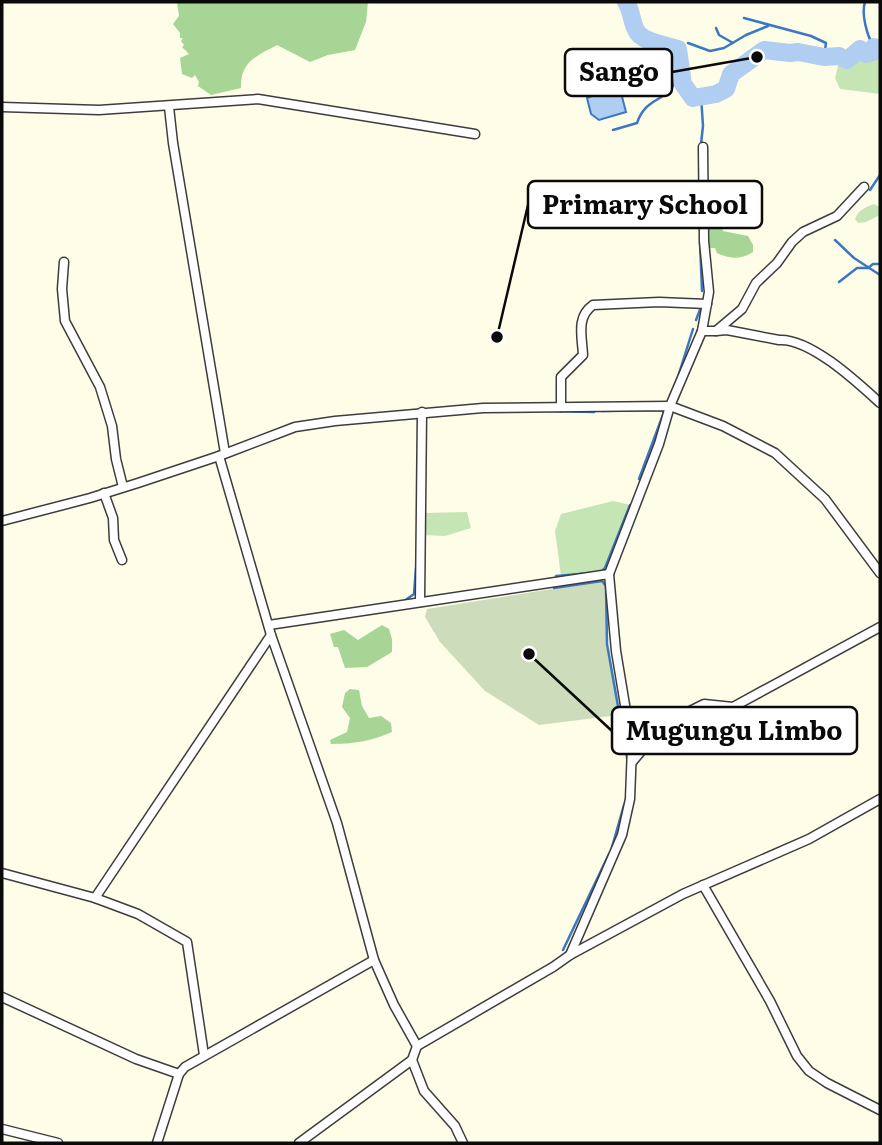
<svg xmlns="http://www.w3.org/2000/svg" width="882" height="1145" font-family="Literata,serif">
<rect width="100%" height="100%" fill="#fefde8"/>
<!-- green -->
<g fill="#c6e5b5">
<path d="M 880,55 L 880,94 L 840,89 L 835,78 L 838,66 L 845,65 L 858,56 Z"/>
<path d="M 874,204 L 880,207 L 880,215 L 866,222 L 858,223 L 855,219 C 858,210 866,207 874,204 Z"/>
<path d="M 613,501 L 630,505 L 605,568 L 601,572 L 561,576 L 555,531 L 561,514 Z"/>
<path d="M 467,512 L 471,528 L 445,536 L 424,535 L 425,513 Z"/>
</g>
<!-- forest -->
<g fill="#a7d595">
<path d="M 177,2 L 368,2 L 366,22 L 355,50 L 328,55 L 310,62 L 277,45 C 257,56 240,61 241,88 L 211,95 L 198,86 L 199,82 L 195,75 L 192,78 L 182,74 L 180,58 L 189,54 L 182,47 L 184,45 L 181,41 L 183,38 L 180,38 L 180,33 L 173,24 L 179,16 Z"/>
<path d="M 714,195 L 722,200 L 726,208 L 721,220 L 723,231 L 748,236 L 753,245 L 753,252 C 741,260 729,259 717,253 L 715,248 L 708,248 L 702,235 L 707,198 Z"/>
<path d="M 382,625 L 389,629 L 392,639 L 392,652 L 367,667 L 345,668 L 338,647 L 334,647 L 330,634 L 344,630 L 358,640 Z"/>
<path d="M 350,689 L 359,690 L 362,706 L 369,718 L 381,716 L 391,723 L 392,732 C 372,741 353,744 331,744 L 330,740 L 347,732 L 350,718 L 342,707 L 345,693 Z"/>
</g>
<!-- cemetery -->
<path fill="#cdddbc" d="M 602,581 L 606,586 L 606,644 L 619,715 L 539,725 L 485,691 L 440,642 L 425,617 L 427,609 Z"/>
<!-- water -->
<g fill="#b0cef2" stroke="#3b77c5" stroke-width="2">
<path d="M 666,57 L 672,59 L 673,84 L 648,85 L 648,73 Z"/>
<path d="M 619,85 L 626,112 L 599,120 L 591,114 L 587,98 Z"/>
</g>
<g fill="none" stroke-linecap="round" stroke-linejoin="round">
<!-- stream -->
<g stroke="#3b77c5" stroke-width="2.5">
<path d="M 865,2 C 861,14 867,36 874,47"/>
<path d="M 744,18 L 811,36 L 826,43 L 824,57"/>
<path d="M 716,28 L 719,35 L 733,43"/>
<path d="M 688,43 L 710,51 L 724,48 L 746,35 L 768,26"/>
<path d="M 613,130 L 637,123 C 648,91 673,107 680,66"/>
<path d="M 701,144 L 703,126 L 701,96"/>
<path d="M 870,190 L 880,175"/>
<path d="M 835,240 L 854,258 L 880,275"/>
<path d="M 700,242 L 702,291"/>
<path d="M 839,282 L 857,268 L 868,268 L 873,264 L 880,264"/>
<path d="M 696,320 L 701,307"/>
<path d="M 677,380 L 693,329"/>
<path d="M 550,411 L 594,412"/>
<path d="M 602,411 L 660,410 L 664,412 L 639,479"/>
<path d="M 601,572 L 605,568 L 630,505"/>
<path d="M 556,576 L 591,573"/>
<path d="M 554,588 L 602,581 L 606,586 L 607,644 L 628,763"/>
<path d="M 404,601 L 414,594 L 416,568"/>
<path d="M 612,847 L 624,805"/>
<path d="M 563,950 L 609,854"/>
</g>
<!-- river -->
<path stroke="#b0cef2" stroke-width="18" d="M 626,2 C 632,11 631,21 636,30 C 641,42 666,45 678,49 L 683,84 L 693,98 L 716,94 L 726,89 L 731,74 L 764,50 L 790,53 L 798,52 L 824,57 L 839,56 L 847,60 L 860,49 L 865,54 L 873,52 L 874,47 L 880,49"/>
<defs>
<g id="minor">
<path d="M 2,107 L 99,110 L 258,99 L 475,134"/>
<path d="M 169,107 L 173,143 L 225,453"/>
<path d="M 64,262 L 62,289 L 65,321 L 100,387 L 112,426 L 116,459 L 123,487"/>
<path d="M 702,331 L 716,331 L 742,309 L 756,283 L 777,263 L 792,242 L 803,232 L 837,216 L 864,187"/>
<path d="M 716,331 L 727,330 L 779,340 C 810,338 857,382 880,403"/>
<path d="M 561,407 L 561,377 L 583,355 C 582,336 576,317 593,305 L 659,302 L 707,304"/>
<path d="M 219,456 L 271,635 L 337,823 L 374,960 L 394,1005 L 417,1046"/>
<path d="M 104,493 L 113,518 L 114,540 L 122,560"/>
<path d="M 2,521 L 90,498 L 138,483 L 219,456 L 295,427 L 335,421 L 483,408 L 670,406 L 723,426 L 775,453 L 825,499 L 880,573"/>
<path d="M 420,602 L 422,412"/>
<path d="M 269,625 L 609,574 L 659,444 L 670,406 L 702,331 L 709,292 L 704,241 L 703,147"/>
<path d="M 633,761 L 653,737 L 684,714 L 704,704 L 733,707 L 880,627"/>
<path d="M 2,873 L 95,898 L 138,914 L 187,942 L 204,1055"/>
<path d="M 703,885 L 770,1001 L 797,1056 L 809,1071 L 827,1083 L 880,1110"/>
<path d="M 95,898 L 271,635"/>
<path d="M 570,955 L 622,835 L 630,799 L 632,747 L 616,651 L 609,574"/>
<path d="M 2,997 L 136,1059 L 179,1074"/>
<path d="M 412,1060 L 424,1091 L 455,1126 L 463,1143"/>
<path d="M 2,1129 L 58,1143"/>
<path d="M 157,1143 L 179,1074 L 185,1067 L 374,960"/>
<path d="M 299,1143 L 412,1060 L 417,1046 L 553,967 L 570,955 L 683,894 L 809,839 L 880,799"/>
</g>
</defs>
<!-- minor casing -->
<use href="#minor" stroke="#3d3d3d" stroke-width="11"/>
<!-- minor -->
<use href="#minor" stroke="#fff" stroke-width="8"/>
</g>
<!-- callouts -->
<path fill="none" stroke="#0a0a0a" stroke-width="2.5" d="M757 57L672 72M497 337L528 205M529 654L612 731"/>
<g fill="#0a0a0a" stroke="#fff" stroke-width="2.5">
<circle cx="757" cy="57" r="7"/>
<circle cx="497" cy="337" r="7"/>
<circle cx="529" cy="654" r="7"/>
</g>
<g fill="#fff" stroke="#0a0a0a" stroke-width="2.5">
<rect x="565" y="49" width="107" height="47" rx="7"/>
<rect x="528" y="181" width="234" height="47" rx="7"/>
<rect x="612" y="707" width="245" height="47" rx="7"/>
</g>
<g font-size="26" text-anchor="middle" font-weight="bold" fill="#0a0a0a">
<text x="619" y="81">Sango</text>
<text x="645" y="214">Primary School</text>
<text x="734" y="740">Mugungu Limbo</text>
</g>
<!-- border -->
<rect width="882" height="1145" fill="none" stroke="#0a0a0a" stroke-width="7"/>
</svg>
